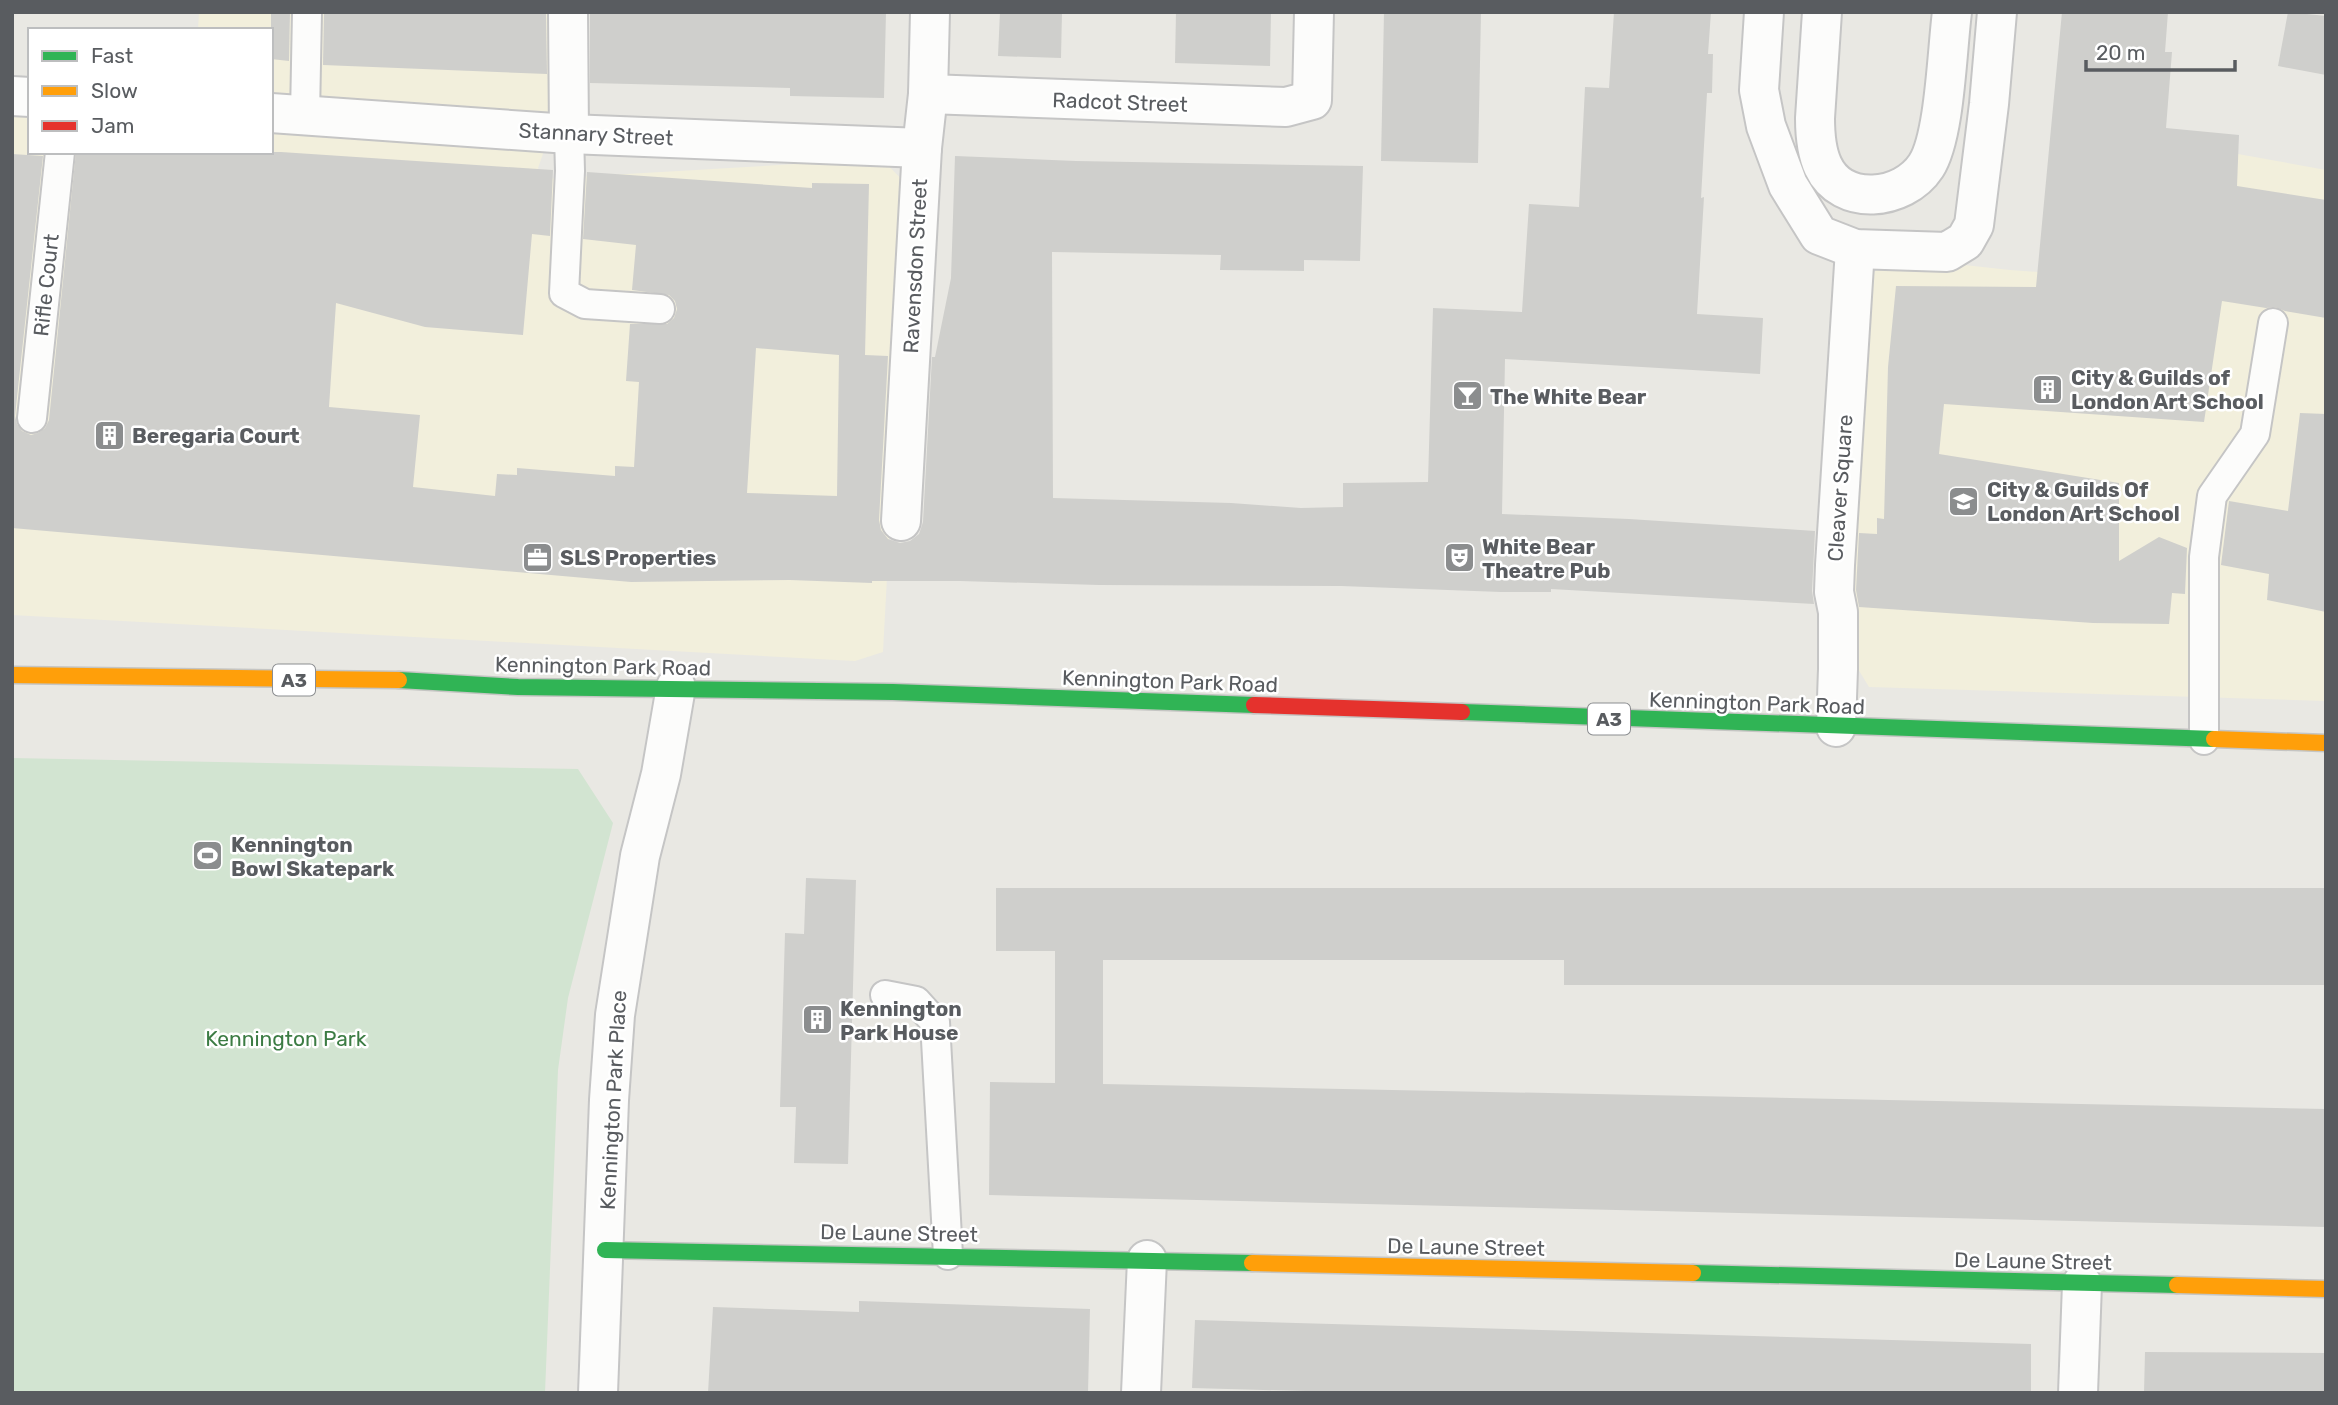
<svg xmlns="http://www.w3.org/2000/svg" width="2338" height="1405" font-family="Rubik,sans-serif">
<rect width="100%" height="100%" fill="#e9e8e3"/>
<!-- commercial -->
<g fill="#f2efdc">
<path d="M 199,12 L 563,12 L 559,108 L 538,168 L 541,179 L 882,159 L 908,186 L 883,652 L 855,661 L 12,615 L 12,109 L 30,110 L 30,152 L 271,152 L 271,30 L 198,30 Z"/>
<path d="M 2238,154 L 2326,170 L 2326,701 L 1869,687 L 1850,656 L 1857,386 L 1871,275 L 1891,257 L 2010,270 L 2227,285 Z"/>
</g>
<!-- green -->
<path fill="#d2e4d1" d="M 12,758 L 578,769 L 613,823 L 568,998 L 558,1070 L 545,1393 L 12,1393 Z"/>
<!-- building -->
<g fill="#cfcfcc" fill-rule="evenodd">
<path d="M 271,12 L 290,12 L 289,61 L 271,59 Z"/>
<path d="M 324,12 L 546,12 L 547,74 L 323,65 Z"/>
<path d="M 590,12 L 886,12 L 884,98 L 790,96 L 790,88 L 590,83 Z"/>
<path d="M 1000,12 L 1062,12 L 1061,58 L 998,56 Z"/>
<path d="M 1176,12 L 1271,12 L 1270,66 L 1175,63 Z"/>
<path d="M 1384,12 L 1481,12 L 1478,163 L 1381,161 Z"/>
<path d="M 1614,12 L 1711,12 L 1708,54 L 1713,54 L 1712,93 L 1707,93 L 1701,198 L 1704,197 L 1697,314 L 1763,318 L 1760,374 L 1505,359 L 1502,514 L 1629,519 L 1815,531 L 1812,591 L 1814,604 L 1551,589 L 1551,592 L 1501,592 L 1341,586 L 1099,585 L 960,581 L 872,581 L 872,583 L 790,580 L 631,582 L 12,528 L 12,154 L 43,156 L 15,416 L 17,424 L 22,431 L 31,435 L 38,433 L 45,428 L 49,420 L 76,152 L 281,152 L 553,170 L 550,236 L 532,234 L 523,335 L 425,327 L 336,303 L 329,407 L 420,415 L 413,487 L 495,496 L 497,474 L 517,475 L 517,468 L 615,476 L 615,466 L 634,467 L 639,382 L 626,381 L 630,324 L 667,324 L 674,318 L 677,309 L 675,301 L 669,295 L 632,290 L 636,245 L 583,239 L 587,172 L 812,188 L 812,183 L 869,184 L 865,355 L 888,356 L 879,520 L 881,530 L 888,539 L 900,543 L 910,541 L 919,534 L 923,522 L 932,357 L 935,357 L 951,278 L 955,156 L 1076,161 L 1363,166 L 1360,261 L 1304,260 L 1304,271 L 1220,270 L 1221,255 L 1052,252 L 1053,498 L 1231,503 L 1301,508 L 1343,507 L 1343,483 L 1428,482 L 1433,308 L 1522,312 L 1529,204 L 1579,207 L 1585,87 L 1609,88 ZM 756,348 L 839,355 L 837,496 L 747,493 Z"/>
<path d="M 2062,12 L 2168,12 L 2165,52 L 2172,52 L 2166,128 L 2239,135 L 2237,186 L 2326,200 L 2326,318 L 2285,311 L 2275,307 L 2266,308 L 2222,301 L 2204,422 L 1944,404 L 1939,454 L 2119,483 L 2119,561 L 2159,537 L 2187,548 L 2185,594 L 2172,593 L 2169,624 L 2093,623 L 1859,607 L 1856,590 L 1859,533 L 1877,534 L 1877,518 L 1884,519 L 1888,367 L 1896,286 L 2036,287 Z"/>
<path d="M 2288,12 L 2326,16 L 2326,75 L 2278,66 Z"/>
<path d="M 2300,413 L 2326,414 L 2326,612 L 2267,600 L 2269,574 L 2221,565 L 2229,501 L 2288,511 Z"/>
<path d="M 806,878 L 856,880 L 848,1164 L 794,1163 L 796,1107 L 780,1107 L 785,933 L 804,934 Z"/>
<path d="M 996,888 L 2326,888 L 2326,985 L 1564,985 L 1564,960 L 1103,960 L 1103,1084 L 2326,1109 L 2326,1227 L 989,1195 L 990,1082 L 1055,1083 L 1055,951 L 996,951 Z"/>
<path d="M 859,1301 L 1090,1309 L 1088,1393 L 708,1393 L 713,1307 L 859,1312 Z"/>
<path d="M 1195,1320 L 2031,1344 L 2031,1393 L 1378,1393 L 1192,1388 Z"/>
<path d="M 2145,1352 L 2326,1353 L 2326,1393 L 2144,1393 Z"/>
</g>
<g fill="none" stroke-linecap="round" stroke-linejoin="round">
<defs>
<g id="lane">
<path d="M 305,115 L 307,12"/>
<path d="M 569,134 L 570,171 L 564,293 L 585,304 L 660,309"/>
<path d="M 32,418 L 60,152"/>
<path d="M 2204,740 L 2204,557 L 2212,496 L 2255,434 L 2273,323"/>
<path d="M 885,995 L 916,1001 L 935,1022 L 948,1255"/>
</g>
<g id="street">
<path d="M 568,12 L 569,134"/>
<path d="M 1764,12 L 1759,90 L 1766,126 L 1788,185 L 1819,235 L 1855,249 L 1947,252 L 1965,241 L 1974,225 L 1989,104 L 1997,12"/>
<path d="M 1822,12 L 1815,118 C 1815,133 1816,151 1823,166 C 1842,207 1903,201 1926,166 C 1945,137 1947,50 1952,12"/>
<path d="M 928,94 L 1286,107 L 1312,100 L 1314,12"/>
<path d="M 12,96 L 30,97"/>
<path d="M 271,113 L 569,134 L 922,148"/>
<path d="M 901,521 L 922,148 L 928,94 L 930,12"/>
<path d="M 1836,727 L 1838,669 L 1838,612 L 1834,592 L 1835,565 L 1855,249"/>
<path d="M 598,1393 L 609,1100 L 615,1015 L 640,856 L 661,774 L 676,687"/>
<path d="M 1141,1393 L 1147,1260"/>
<path d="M 2078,1393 L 2082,1284"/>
</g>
<g id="fast">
<path d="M 399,680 L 518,687 L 893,692 L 1254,705"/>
<path d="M 1462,712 L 2214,739"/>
<path d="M 605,1250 L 1252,1263"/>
<path d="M 1693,1273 L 2177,1285"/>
</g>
<g id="slow">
<path d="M 12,675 L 399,680"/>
<path d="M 2214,739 L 2326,743"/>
<path d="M 1252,1263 L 1693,1273"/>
<path d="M 2177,1285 L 2326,1289"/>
</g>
<path id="jam" d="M 1254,705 L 1462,712"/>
</defs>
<!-- lane casing -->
<use href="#lane" stroke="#c5c5c5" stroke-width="32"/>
<!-- street casing -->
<use href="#street" stroke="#c5c5c5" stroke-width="42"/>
<!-- fast casing -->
<use href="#fast" stroke="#c5c5c3" stroke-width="19"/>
<!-- slow casing -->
<use href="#slow" stroke="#c5c5c3" stroke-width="19"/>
<!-- jam casing -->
<use href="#jam" stroke="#c5c5c3" stroke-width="19"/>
<!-- lane -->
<use href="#lane" stroke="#fcfcfb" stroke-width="28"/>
<!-- street -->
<use href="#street" stroke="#fcfcfb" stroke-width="38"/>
<!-- fast -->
<use href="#fast" stroke="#30b455" stroke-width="16"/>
<!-- slow -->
<use href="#slow" stroke="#ff9f0a" stroke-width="16"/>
<!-- jam -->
<use href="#jam" stroke="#e5322d" stroke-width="16"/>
</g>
<!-- icons -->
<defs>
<symbol id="building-square" viewBox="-11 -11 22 22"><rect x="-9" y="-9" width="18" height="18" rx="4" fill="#8b8d8e" stroke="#fff"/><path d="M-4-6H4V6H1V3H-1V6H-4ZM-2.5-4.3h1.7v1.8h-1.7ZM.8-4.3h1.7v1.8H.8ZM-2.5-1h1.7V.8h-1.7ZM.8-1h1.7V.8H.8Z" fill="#fff"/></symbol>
<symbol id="bar-square" viewBox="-11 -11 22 22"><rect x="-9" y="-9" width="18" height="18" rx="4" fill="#8b8d8e" stroke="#fff"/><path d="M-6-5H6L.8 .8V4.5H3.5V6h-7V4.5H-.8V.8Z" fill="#fff"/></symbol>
<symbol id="university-square" viewBox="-11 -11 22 22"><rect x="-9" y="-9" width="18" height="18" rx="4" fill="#8b8d8e" stroke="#fff"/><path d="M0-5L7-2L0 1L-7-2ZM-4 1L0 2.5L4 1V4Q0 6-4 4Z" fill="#fff"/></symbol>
<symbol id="office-square" viewBox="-11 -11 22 22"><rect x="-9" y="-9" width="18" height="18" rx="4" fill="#8b8d8e" stroke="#fff"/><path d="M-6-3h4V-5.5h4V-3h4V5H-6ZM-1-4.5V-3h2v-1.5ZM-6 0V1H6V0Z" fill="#fff"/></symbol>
<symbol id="theatre-square" viewBox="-11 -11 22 22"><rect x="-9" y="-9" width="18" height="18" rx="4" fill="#8b8d8e" stroke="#fff"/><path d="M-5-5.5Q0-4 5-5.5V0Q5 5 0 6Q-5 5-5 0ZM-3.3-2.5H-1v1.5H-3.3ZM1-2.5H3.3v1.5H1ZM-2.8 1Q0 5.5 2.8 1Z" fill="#fff"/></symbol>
<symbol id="stadium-square" viewBox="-11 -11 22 22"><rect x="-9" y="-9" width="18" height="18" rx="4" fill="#8b8d8e" stroke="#fff"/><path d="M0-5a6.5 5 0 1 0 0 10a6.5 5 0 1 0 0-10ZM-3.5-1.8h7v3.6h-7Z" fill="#fff"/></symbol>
</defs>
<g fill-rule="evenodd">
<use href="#building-square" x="2030" y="372" width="35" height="35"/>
<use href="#bar-square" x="1450" y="378" width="35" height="35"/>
<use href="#building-square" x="92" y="418" width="35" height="35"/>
<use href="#university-square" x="1946" y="484" width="35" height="35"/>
<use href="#office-square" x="520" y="540" width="35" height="35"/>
<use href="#theatre-square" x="1442" y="540" width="35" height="35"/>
<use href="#stadium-square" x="190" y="838" width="35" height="35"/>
<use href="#building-square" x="800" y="1002" width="35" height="35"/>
</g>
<g text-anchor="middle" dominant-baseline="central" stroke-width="5" stroke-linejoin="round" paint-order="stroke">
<!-- shield labels -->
<g fill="#fff" stroke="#8b8d90" stroke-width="2">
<rect x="273" y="664.5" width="42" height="31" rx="5"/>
<rect x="1588" y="703.5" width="42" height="31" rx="5"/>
</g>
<g font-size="19" font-weight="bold" fill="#595c60">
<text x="294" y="680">A3</text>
<text x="1609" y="719">A3</text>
</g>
<!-- street labels -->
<g font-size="21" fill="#595c60" stroke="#fff">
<text transform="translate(1120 102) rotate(2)">Radcot Street</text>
<text transform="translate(596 134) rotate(3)">Stannary Street</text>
<text transform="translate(915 266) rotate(-87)">Ravensdon Street</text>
<text transform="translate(46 285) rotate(-84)">Rifle Court</text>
<text transform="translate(1840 488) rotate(-86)">Cleaver Square</text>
<text transform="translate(603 666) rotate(1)">Kennington Park Road</text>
<text transform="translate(1170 681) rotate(2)">Kennington Park Road</text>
<text transform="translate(1757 703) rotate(2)">Kennington Park Road</text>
<text transform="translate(613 1100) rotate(-87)">Kennington Park Place</text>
<text transform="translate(899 1233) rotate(1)">De Laune Street</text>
<text transform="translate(1466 1247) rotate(1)">De Laune Street</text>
<text transform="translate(2033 1261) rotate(1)">De Laune Street</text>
</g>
<!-- poi labels -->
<g font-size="21" font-weight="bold" fill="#595c60" stroke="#fff" text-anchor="start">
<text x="2071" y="377">City &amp; Guilds of<tspan x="2071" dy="24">London Art School</tspan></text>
<text x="1490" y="396">The White Bear</text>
<text x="132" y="435">Beregaria Court</text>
<text x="1987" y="489">City &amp; Guilds Of<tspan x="1987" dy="24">London Art School</tspan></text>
<text x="1482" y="546">White Bear<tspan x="1482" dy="24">Theatre Pub</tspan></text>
<text x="560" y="557">SLS Properties</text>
<text x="231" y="844">Kennington<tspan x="231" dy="24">Bowl Skatepark</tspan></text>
<text x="840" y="1008">Kennington<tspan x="840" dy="24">Park House</tspan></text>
</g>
<!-- park labels -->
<g font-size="21" fill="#3c7c44" stroke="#fff">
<text x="286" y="1038">Kennington Park</text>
</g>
</g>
<!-- border -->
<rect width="2338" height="1405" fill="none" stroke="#595c60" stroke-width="28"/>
<!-- legend -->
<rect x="28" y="28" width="245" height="126" fill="#ffffff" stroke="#bdbebf" stroke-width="2"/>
<rect x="42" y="51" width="35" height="10" fill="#30b455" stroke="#bdbebf" stroke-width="2"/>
<text x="91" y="63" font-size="21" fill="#595c60">Fast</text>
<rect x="42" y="86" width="35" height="10" fill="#ff9f0a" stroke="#bdbebf" stroke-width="2"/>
<text x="91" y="98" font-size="21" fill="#595c60">Slow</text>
<rect x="42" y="121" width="35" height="10" fill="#e5322d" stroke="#bdbebf" stroke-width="2"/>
<text x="91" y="133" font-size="21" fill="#595c60">Jam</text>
<!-- scale -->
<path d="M2086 60v10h149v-10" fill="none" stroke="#595c60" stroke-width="3.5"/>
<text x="2096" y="60" font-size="21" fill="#595c60" stroke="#ffffff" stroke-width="5" paint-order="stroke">20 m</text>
</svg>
